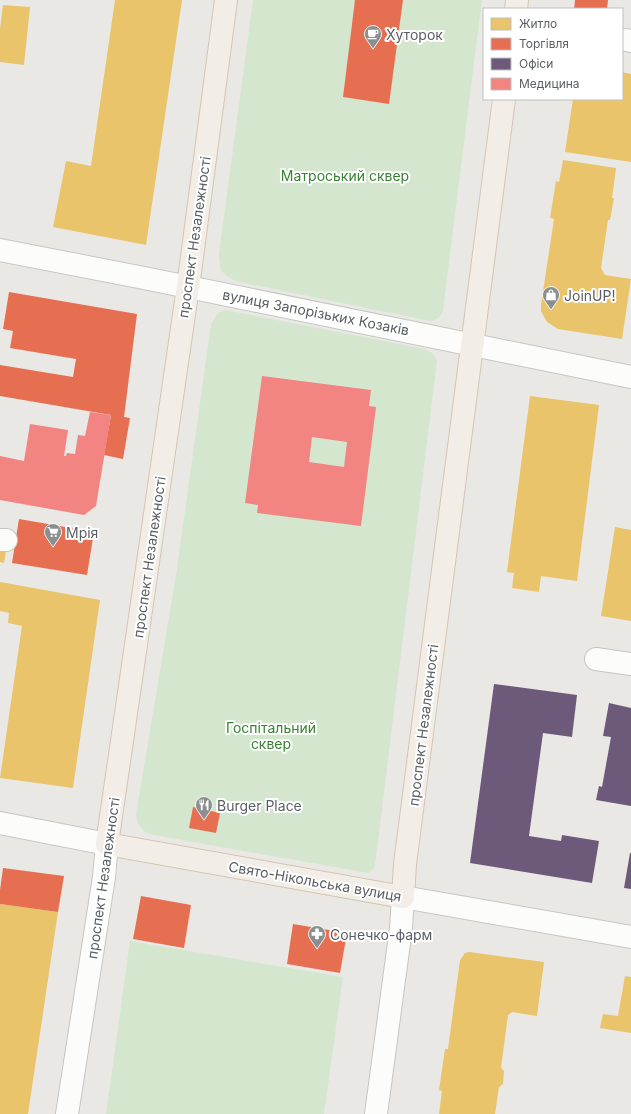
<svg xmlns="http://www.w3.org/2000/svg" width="631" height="1114" font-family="Inter,sans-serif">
<rect width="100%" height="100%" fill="#eae8e4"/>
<!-- green -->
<g fill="#d4e7ce">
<path d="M 253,0 L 482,0 L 443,310 C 442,317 436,320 430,321 L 239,282 C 222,276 219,270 219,253 Z"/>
<path d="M 226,310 L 424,349 C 431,351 434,354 437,361 L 376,858 L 374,868 L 368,873 L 153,835 C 141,832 137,825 136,814 L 176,575 L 211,324 L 218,313 Z"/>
<path d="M 130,941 L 343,977 L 324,1114 L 106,1114 Z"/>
</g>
<!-- homes -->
<g fill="#e9c46a">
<path d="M 115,0 L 182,0 L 146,245 L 53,227 L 66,161 L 91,166 Z"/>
<path d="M 3,5 L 30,7 L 24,65 L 0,62 L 0,29 Z"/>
<path d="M 622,72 L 631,74 L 631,162 L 565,152 L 573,99 L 622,99 Z"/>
<path d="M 563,160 L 616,168 L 612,198 L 614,198 L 610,220 L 608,220 L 601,268 L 605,275 L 631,279 L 622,339 L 558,329 L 547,322 L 541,311 L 541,305 L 554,219 L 550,218 L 556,181 L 559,182 Z"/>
<path d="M 530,396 L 599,405 L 577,581 L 541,576 L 539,592 L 512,588 L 514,573 L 507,572 Z"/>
<path d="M 615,527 L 631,530 L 631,621 L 601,616 Z"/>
<path d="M 0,550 L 6,551 L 4,563 L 0,562 Z"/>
<path d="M 0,582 L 100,600 L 73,788 L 0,778 L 22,626 L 8,623 L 9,613 L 0,611 Z"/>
<path d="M 0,904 L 58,912 L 28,1114 L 0,1114 Z"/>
<path d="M 469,952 L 544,962 L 537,1016 L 512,1012 L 508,1015 L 501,1068 L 504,1071 L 503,1084 L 499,1087 L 495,1114 L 439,1114 L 442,1091 L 439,1090 L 445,1049 L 448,1049 L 460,960 L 465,953 Z"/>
<path d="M 625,976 L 631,977 L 631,1033 L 600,1028 L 603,1014 L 618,1016 Z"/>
</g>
<!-- shops -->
<g fill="#e76f51">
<path d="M 355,0 L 403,0 L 389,104 L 343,97 Z"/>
<path d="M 575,0 L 608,0 L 607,9 L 574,9 Z"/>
<path d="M 9,292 L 137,314 L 124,417 L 130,418 L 123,459 L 104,455 L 111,415 L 0,396 L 0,365 L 73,377 L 76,359 L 10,348 L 13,331 L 3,329 Z"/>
<path d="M 19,519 L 94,532 L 87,575 L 12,563 Z"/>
<path d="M 193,807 L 220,813 L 216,833 L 189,828 Z"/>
<path d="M 3,868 L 64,876 L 58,912 L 0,904 L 0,890 Z"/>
<path d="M 141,896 L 191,905 L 184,948 L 133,939 Z"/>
<path d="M 293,924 L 347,933 L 340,973 L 287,964 Z"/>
</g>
<!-- offices -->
<g fill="#6d597a">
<path d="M 494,684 L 577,695 L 572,737 L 543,733 L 529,836 L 561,841 L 562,835 L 599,841 L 592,883 L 470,863 Z"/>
<path d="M 609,703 L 631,708 L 631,806 L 596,800 L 599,786 L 602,787 L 611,737 L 603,736 Z"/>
<path d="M 630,853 L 631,853 L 631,889 L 624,888 Z"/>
</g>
<!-- health -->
<g fill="#f28482" fill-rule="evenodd">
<path d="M 262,376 L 371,390 L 369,406 L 376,407 L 361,526 L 257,513 L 258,505 L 245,503 ZM 312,437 L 347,442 L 344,467 L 309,462 Z"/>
<path d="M 90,412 L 111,415 L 96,506 L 84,515 L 0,500 L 0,456 L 24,461 L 30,424 L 68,430 L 64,456 L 66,456 L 67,453 L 75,454 L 78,435 L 85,436 Z"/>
</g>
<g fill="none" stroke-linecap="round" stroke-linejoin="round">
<defs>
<g id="minor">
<path d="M 626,40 L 631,41"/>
<path d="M 0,540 L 6,540"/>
<path d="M 596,659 L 631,664"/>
<path d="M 376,1114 L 401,928 L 403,897"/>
</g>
<path id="tertiary" d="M 67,1114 L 104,877 L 107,844"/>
<g id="secondary">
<path d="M 0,250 L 144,278 L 631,377"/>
<path d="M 0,823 L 107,844"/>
<path d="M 403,897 L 631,937"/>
</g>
<g id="primary">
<path d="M 226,0 L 188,287 L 107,844 L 403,897 L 405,864 L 504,99"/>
<path d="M 516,9 L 517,0"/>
</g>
</defs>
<!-- minor casing -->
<use href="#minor" stroke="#c5c5c4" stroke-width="24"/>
<!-- tertiary casing -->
<use href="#tertiary" stroke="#c5c5c4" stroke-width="24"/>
<!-- secondary casing -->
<use href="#secondary" stroke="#c6c7c6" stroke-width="24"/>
<!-- primary casing -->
<use href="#primary" stroke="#d3c5b1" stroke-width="24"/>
<!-- minor -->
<use href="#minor" stroke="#fcfcfb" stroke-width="22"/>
<!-- tertiary -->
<use href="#tertiary" stroke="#fcfcfb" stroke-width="22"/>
<!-- secondary -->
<use href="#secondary" stroke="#fcfcfb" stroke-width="22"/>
<!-- primary -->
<use href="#primary" stroke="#f2eee7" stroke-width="22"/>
</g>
<!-- icons -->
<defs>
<symbol id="cafe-pin" viewBox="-11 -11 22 30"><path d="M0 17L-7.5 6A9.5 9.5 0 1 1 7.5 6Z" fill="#8c8f90" stroke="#fff"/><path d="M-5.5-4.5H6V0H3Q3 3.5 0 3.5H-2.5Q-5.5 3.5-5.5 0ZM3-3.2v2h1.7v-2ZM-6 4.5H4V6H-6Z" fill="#fff"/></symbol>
<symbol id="shop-pin" viewBox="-11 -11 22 30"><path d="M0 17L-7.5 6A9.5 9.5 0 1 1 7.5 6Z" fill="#8c8f90" stroke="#fff"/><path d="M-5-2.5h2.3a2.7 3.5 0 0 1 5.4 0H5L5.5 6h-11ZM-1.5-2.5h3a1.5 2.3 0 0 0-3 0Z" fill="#fff"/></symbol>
<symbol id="supermarket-pin" viewBox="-11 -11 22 30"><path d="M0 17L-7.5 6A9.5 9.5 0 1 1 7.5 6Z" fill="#8c8f90" stroke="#fff"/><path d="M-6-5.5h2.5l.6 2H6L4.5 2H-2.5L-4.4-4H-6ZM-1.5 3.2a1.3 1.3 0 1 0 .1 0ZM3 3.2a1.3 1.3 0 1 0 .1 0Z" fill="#fff"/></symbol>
<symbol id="restaurant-pin" viewBox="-11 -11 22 30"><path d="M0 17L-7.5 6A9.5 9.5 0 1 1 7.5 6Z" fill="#8c8f90" stroke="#fff"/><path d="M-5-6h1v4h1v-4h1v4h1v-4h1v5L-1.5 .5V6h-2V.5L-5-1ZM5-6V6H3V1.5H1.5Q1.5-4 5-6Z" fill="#fff"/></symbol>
<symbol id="pharmacy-pin" viewBox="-11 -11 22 30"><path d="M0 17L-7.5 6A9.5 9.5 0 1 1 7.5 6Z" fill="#8c8f90" stroke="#fff"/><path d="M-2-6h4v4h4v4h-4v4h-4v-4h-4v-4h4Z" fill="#fff"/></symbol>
</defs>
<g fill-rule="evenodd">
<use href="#cafe-pin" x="363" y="24" width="20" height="27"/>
<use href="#shop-pin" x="541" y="285" width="20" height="27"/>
<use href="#supermarket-pin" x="43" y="522" width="20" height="27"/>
<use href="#restaurant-pin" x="194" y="795" width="20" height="27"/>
<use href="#pharmacy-pin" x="307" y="924" width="20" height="27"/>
</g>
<g text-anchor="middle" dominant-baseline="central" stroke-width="4" stroke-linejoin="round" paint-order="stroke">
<!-- poi labels -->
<g font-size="14" fill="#5a5f63" stroke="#fff" text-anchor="start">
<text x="386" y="34">Хуторок</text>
<text x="564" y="295">JoinUP!</text>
<text x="66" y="532">Мрія</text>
<text x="217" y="805">Burger Place</text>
<text x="330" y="934">Сонечко-фарм</text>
</g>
<!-- park labels -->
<g font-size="14" fill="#388231" stroke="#fff">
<text x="345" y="175">Матроський сквер</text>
<text x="271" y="727">Госпітальний<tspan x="271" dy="16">сквер</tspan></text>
</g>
<!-- street labels -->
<g font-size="14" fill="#5a5f63" stroke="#fff">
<text transform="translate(194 237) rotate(-82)">проспект Незалежності</text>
<text transform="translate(316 312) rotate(11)">вулиця Запорізьких Козаків</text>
<text transform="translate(149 557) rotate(-82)">проспект Незалежності</text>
<text transform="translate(423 725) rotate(-83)">проспект Незалежності</text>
<text transform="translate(103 878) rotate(-82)">проспект Незалежності</text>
<text transform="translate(315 881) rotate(10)">Свято-Нікольська вулиця</text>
</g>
</g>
<!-- legend -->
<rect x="483" y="8" width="140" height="92" fill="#ffffff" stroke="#bdbfc1"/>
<rect x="491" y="18" width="20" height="12" fill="#e9c46a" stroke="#bdbfc1"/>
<text x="519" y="28" font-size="12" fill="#5a5f63">Житло</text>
<rect x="491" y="38" width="20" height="12" fill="#e76f51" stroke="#bdbfc1"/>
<text x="519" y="48" font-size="12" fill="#5a5f63">Торгівля</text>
<rect x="491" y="58" width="20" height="12" fill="#6d597a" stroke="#bdbfc1"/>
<text x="519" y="68" font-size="12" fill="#5a5f63">Офіси</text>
<rect x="491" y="78" width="20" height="12" fill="#f28482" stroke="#bdbfc1"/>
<text x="519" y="88" font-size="12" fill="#5a5f63">Медицина</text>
</svg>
